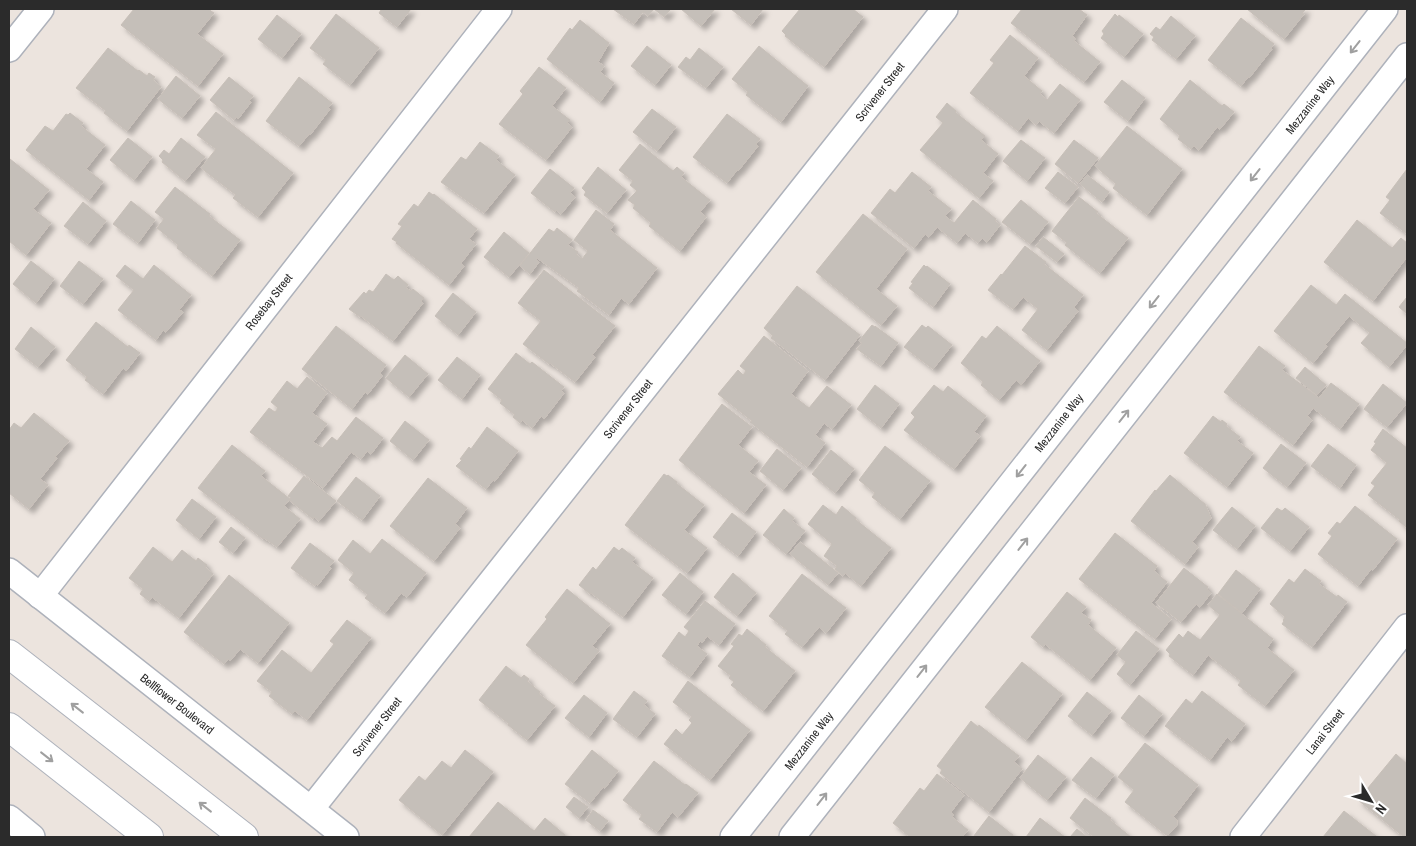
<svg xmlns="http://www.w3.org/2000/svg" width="1416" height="846" font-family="'Archivo Narrow',sans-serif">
<defs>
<filter id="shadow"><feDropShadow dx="4.5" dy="4.5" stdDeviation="2.5" flood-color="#0004"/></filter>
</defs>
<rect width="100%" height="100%" fill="#ece4de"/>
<!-- building -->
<g fill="#c5bfb9" stroke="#c7bfb8" filter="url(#shadow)">
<path d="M 134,9 L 208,9 L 214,13 L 197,34 L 223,54 L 198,86 L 121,25 Z"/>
<path d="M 380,9 L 411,9 L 397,27 L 379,13 L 381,10 Z"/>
<path d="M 613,9 L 654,9 L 648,16 L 643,12 L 634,24 Z"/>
<path d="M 654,9 L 671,9 L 664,17 Z"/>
<path d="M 681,9 L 715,9 L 701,26 Z"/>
<path d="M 731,9 L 763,9 L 751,25 Z"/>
<path d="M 800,9 L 853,9 L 863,17 L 824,67 L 785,36 L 786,35 L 782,31 Z"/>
<path d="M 1022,9 L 1079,9 L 1087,15 L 1072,36 L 1076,39 L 1074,41 L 1100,62 L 1084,82 L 1050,56 L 1051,55 L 1011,23 Z"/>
<path d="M 1247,9 L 1306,9 L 1302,13 L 1304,14 L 1284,39 Z"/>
<path d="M 336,14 L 379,48 L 350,85 L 323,64 L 326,60 L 310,48 Z"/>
<path d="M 1115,14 L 1118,17 L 1119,15 L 1143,34 L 1124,57 L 1101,38 L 1104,34 L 1102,31 Z"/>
<path d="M 277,15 L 301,34 L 282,58 L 258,39 Z"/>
<path d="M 1171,16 L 1195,36 L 1176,59 L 1152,40 L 1154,37 L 1150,34 L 1156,27 L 1160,30 Z"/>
<path d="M 1241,18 L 1274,44 L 1271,48 L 1272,49 L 1249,78 L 1248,77 L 1241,86 L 1208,60 Z"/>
<path d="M 580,20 L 609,43 L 598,62 L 604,66 L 600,72 L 614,83 L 600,102 L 547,59 L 570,28 L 572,30 Z"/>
<path d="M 1010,35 L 1038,58 L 1024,76 L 1042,91 L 1040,94 L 1047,100 L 1060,84 L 1080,100 L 1054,133 L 1039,121 L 1036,125 L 1028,118 L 1018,131 L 970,93 L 994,63 L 990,60 Z"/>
<path d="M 647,46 L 671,65 L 655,85 L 631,66 Z"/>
<path d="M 759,46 L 808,86 L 781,122 L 746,95 L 748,92 L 732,79 Z"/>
<path d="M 108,48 L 138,71 L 139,70 L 147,76 L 149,73 L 155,77 L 153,80 L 161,87 L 127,131 L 104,113 L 106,111 L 76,88 Z"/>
<path d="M 699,48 L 723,67 L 706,88 L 678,67 L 686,57 L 690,60 Z"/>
<path d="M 539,67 L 566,88 L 552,106 L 570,120 L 567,123 L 572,127 L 546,160 L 499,124 L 523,94 L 520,91 Z"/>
<path d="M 176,76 L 200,96 L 182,118 L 158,99 Z"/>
<path d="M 229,77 L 253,96 L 249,101 L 251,102 L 238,119 L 236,117 L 234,120 L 210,100 Z"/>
<path d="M 299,77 L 332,103 L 328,108 L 330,109 L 310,135 L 309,134 L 299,146 L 266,121 Z"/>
<path d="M 1122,80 L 1145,98 L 1128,121 L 1104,102 Z"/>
<path d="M 1190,80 L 1222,106 L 1224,104 L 1234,112 L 1220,129 L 1217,127 L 1199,150 L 1194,146 L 1191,149 L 1178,139 L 1180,136 L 1160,119 Z"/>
<path d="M 947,103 L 956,111 L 955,112 L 985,136 L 981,140 L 998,154 L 983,173 L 993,181 L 979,198 L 920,150 L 943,123 L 936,117 Z"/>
<path d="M 652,109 L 676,127 L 657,151 L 633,132 Z"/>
<path d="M 216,112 L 293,173 L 258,217 L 233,198 L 236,195 L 201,168 L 216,149 L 197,135 Z"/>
<path d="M 70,113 L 83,123 L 81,126 L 105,145 L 86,169 L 103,182 L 89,200 L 26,150 L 45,126 L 53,131 L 66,114 L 68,115 Z"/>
<path d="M 727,114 L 760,139 L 756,144 L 758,146 L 738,171 L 737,170 L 727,183 L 693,157 Z"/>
<path d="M 1127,126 L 1182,169 L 1147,215 L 1113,188 L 1116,184 L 1095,166 Z"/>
<path d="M 128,138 L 152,157 L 134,180 L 110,160 Z"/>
<path d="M 181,138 L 205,157 L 185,181 L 162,162 L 163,160 L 159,156 L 164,150 L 169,154 Z"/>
<path d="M 1021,140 L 1045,158 L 1027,181 L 1003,161 Z"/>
<path d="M 1074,140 L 1098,158 L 1078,183 L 1055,164 Z"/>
<path d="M 480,142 L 499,156 L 496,160 L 515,175 L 484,213 L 441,182 L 461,157 L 466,160 Z"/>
<path d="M 640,144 L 673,171 L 677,167 L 684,173 L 681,177 L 710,200 L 700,212 L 706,217 L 680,251 L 649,226 L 651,223 L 633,208 L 635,205 L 628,200 L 637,191 L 630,185 L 633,181 L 619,170 Z"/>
<path d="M 10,159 L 49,190 L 33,209 L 51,223 L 26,255 L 9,241 Z"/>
<path d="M 598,167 L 626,190 L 607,213 L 584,195 L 586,192 L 582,188 Z"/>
<path d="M 550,169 L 574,188 L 570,193 L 575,197 L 561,214 L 556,210 L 555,212 L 531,193 Z"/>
<path d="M 1407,169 L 1407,234 L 1380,213 L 1390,200 L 1386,197 Z"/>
<path d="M 912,172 L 931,187 L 928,191 L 951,209 L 945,216 L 954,223 L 973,200 L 996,219 L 995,221 L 1000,225 L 987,242 L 982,238 L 978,243 L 965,233 L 957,243 L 937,227 L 929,237 L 925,234 L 914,248 L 871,213 L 890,189 L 895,193 Z"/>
<path d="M 1058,172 L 1078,187 L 1065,203 L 1045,188 Z"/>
<path d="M 1087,175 L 1109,192 L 1102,202 L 1080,184 Z"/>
<path d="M 175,187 L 210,214 L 209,216 L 240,240 L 212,276 L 177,248 L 178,245 L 157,228 L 164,219 L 155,212 Z"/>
<path d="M 429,192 L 433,195 L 434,194 L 477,229 L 469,239 L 476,244 L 461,263 L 464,266 L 449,285 L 396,243 L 397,242 L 392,239 L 402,226 L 398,224 L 414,204 L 418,207 Z"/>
<path d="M 1079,197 L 1098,212 L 1096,213 L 1128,238 L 1100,273 L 1065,245 L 1067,243 L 1052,231 Z"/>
<path d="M 1021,200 L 1048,222 L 1030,244 L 1002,222 Z"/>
<path d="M 131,201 L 155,220 L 138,243 L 113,224 Z"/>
<path d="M 83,202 L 106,221 L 88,244 L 64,226 Z"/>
<path d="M 596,210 L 614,224 L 610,230 L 657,268 L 629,304 L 621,298 L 609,315 L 577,291 L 579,288 L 537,258 L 536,259 L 539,262 L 530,274 L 520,266 L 549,229 L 554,232 L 557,228 L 572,240 L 568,245 L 578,252 L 576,254 L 582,259 L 588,251 L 574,240 Z"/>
<path d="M 863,214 L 907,249 L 876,289 L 897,306 L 881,325 L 816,272 Z"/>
<path d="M 1357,220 L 1392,248 L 1401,238 L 1407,243 L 1407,257 L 1373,301 L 1324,262 Z"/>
<path d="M 504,232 L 529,253 L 509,277 L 484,257 Z"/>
<path d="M 1043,237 L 1064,254 L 1057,262 L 1036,246 Z"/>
<path d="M 1025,246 L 1046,262 L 1044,264 L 1083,295 L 1074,307 L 1078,311 L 1047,350 L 1022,330 L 1038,309 L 1023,297 L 1013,309 L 988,290 L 1001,274 L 1002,275 Z"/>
<path d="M 31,261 L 54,279 L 36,303 L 13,284 Z"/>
<path d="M 79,261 L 103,279 L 83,304 L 60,286 Z"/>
<path d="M 125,265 L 143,279 L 154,265 L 191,295 L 179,310 L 183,312 L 166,332 L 163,330 L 156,340 L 118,310 L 134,290 L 116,276 Z"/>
<path d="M 924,265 L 926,267 L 927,266 L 950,284 L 933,307 L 909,288 L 913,283 L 911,282 Z"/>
<path d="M 544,270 L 615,326 L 592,355 L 595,357 L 575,382 L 550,363 L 549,364 L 523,344 L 541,321 L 518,303 Z"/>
<path d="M 386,274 L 394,280 L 398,276 L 408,285 L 406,288 L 411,291 L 413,289 L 424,298 L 421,301 L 423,303 L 393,341 L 361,316 L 360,317 L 349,309 L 364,292 L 366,294 L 369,290 L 373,292 Z"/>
<path d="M 1311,285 L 1336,305 L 1345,294 L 1407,343 L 1407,345 L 1389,367 L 1361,343 L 1370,333 L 1349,316 L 1325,345 L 1327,346 L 1313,363 L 1274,331 Z"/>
<path d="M 797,286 L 860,335 L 825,380 L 771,338 L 773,336 L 764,328 Z"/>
<path d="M 453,293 L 476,312 L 458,335 L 435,316 Z"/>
<path d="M 1407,297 L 1407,314 L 1399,307 Z"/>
<path d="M 96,322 L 128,347 L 129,345 L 140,353 L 126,371 L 123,368 L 103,394 L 85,380 L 87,377 L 66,360 Z"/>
<path d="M 872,325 L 875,327 L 875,326 L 898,343 L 881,366 L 857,349 L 862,343 L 859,341 Z"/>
<path d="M 922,325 L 926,328 L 928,326 L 952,345 L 933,369 L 904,347 Z"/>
<path d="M 336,326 L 386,365 L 380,373 L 382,376 L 368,394 L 365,392 L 352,409 L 302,369 Z"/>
<path d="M 997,326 L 1040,361 L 1021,385 L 1016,380 L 999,400 L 981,385 L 983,382 L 961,363 L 982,336 L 986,339 Z"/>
<path d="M 31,327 L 55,347 L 38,367 L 15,349 Z"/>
<path d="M 764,336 L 808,371 L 791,394 L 809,408 L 827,386 L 851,405 L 832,429 L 824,423 L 815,435 L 825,443 L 807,467 L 750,422 L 752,421 L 718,394 L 738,370 L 743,375 L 746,371 L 740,366 Z"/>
<path d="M 1259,346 L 1285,366 L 1282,370 L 1319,398 L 1331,383 L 1359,404 L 1340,429 L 1313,408 L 1307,416 L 1312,420 L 1293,445 L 1224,392 Z"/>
<path d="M 516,353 L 530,364 L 532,362 L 564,387 L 561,391 L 564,393 L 544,419 L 541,416 L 532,428 L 522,420 L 520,423 L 513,417 L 515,415 L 500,403 L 502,400 L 488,389 Z"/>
<path d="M 405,355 L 428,374 L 409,397 L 386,378 Z"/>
<path d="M 457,357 L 480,375 L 462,399 L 438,380 Z"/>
<path d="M 1305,367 L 1326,385 L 1317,395 L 1296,378 Z"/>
<path d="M 307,377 L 327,393 L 312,413 L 327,424 L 313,442 L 322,448 L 332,437 L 337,441 L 356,417 L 383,438 L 371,454 L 367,451 L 361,459 L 351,452 L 323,488 L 250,432 L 269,408 L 275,412 L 278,408 L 271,402 L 287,381 L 297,389 Z"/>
<path d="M 1383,384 L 1407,403 L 1387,427 L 1364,409 Z"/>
<path d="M 875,385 L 899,404 L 881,428 L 857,409 Z"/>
<path d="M 934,385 L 943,392 L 948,386 L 986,416 L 974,432 L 980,436 L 954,469 L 904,430 L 915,417 L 911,413 Z"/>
<path d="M 722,404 L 752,427 L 738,445 L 758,461 L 749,472 L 766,485 L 744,513 L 679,460 Z"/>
<path d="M 34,413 L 69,441 L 55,457 L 57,458 L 40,479 L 48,485 L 29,509 L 9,493 L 9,430 L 14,423 L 21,428 Z"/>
<path d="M 1213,416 L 1221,422 L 1222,420 L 1227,424 L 1226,426 L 1240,437 L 1237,441 L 1253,453 L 1227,487 L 1184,453 Z"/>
<path d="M 405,421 L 429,440 L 413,460 L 390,441 Z"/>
<path d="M 487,427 L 518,451 L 495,481 L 493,480 L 486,489 L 456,466 L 462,460 L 460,459 L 469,447 L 471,449 Z"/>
<path d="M 1383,429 L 1407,448 L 1407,528 L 1399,521 L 1400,520 L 1368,495 L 1375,486 L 1371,483 L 1387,463 L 1371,450 L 1376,443 L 1374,442 Z"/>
<path d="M 1281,444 L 1306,463 L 1287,487 L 1263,468 Z"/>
<path d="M 1328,444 L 1356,465 L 1340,488 L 1311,466 Z"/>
<path d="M 232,445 L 265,471 L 261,476 L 290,499 L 284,506 L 300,519 L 277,547 L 264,538 L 263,539 L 198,488 Z"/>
<path d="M 885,446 L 930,481 L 900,519 L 872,497 L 875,493 L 859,480 Z"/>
<path d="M 777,449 L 801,468 L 783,490 L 760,471 Z"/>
<path d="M 831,450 L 854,469 L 835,493 L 812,474 Z"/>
<path d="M 664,474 L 667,476 L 668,475 L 677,482 L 676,483 L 704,505 L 684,530 L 707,548 L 687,573 L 625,525 Z"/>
<path d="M 1170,475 L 1205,504 L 1211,518 L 1192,542 L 1198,547 L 1185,564 L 1131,521 L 1155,490 L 1156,491 Z"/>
<path d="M 304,476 L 336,501 L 319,521 L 314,517 L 313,519 L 289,500 L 291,498 L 288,496 Z"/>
<path d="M 356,477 L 380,496 L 362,520 L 337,501 Z"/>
<path d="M 428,478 L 467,508 L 455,524 L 460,528 L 434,561 L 390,526 Z"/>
<path d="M 192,499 L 216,517 L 199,539 L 176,520 Z"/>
<path d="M 823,505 L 836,515 L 842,506 L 856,518 L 855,519 L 891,548 L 861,586 L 845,573 L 843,576 L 835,569 L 837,566 L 824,556 L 832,544 L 808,524 Z"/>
<path d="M 1355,506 L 1397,539 L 1373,570 L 1371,569 L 1358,586 L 1318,554 L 1332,536 L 1328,533 L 1337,522 L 1340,524 Z"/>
<path d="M 1232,507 L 1255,526 L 1237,549 L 1213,530 Z"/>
<path d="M 1277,508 L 1282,511 L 1285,508 L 1309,527 L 1290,551 L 1261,528 Z"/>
<path d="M 784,509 L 794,518 L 792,521 L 805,531 L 786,554 L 763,535 Z"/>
<path d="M 732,513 L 756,532 L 738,556 L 713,537 Z"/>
<path d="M 231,527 L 245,538 L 233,553 L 219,542 Z"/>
<path d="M 1115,533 L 1157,566 L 1154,571 L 1167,582 L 1151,603 L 1171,619 L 1155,639 L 1079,579 Z"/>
<path d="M 382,539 L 426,573 L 407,597 L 401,593 L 385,613 L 365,598 L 368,595 L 349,580 L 354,573 L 338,560 L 353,540 L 370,554 Z"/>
<path d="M 800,542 L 838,573 L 828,585 L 790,554 Z"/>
<path d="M 310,543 L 334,561 L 329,567 L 331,568 L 318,585 L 316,584 L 315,586 L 291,568 Z"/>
<path d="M 153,547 L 172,562 L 182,550 L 196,561 L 198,558 L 207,565 L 205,567 L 213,574 L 179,618 L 152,597 L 149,601 L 140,594 L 143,589 L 129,578 Z"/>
<path d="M 614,547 L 619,551 L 622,548 L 635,558 L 632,562 L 653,578 L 623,617 L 591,593 L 590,594 L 579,585 L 593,567 L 596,570 Z"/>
<path d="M 1184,568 L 1208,587 L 1207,589 L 1211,593 L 1200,607 L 1196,604 L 1181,622 L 1156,603 Z"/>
<path d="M 1305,569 L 1321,581 L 1319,584 L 1337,597 L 1338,595 L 1347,602 L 1312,647 L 1282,624 L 1284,621 L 1283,620 L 1285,617 L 1270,604 L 1289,579 L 1294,583 Z"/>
<path d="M 1236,570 L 1260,589 L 1242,613 L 1218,594 Z"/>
<path d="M 680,573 L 703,592 L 686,614 L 662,595 Z"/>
<path d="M 733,573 L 756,593 L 737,616 L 714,597 Z"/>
<path d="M 802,574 L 846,608 L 826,633 L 819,627 L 802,647 L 785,634 L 788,631 L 769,616 Z"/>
<path d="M 229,575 L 289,623 L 258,663 L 240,649 L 230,661 L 228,659 L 224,664 L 184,632 Z"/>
<path d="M 567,589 L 610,624 L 592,646 L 599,651 L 573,683 L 526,645 L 547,619 L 545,617 Z"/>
<path d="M 1067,592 L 1086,607 L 1081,613 L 1091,620 L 1088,625 L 1116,648 L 1090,680 L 1045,644 L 1043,647 L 1031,637 Z"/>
<path d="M 1217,594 L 1273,639 L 1267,648 L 1294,670 L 1265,706 L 1238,685 L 1241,681 L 1208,655 L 1193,675 L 1169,656 L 1170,654 L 1166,650 L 1179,634 L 1183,638 L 1188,631 L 1200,640 L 1220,615 L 1208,605 Z"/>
<path d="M 705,601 L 735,624 L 719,645 L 707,636 L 702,643 L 700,641 L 697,646 L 707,654 L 690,677 L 662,656 L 679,632 L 685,637 L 689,631 L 684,627 Z"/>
<path d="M 347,620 L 371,638 L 307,720 L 295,711 L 292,714 L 269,696 L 272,692 L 257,681 L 282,650 L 311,673 L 334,644 L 330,641 Z"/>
<path d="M 747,629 L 766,645 L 765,647 L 795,671 L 763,711 L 731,685 L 734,682 L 729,678 L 731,676 L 718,666 L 734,646 L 731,644 L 739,634 L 742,636 Z"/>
<path d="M 1136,631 L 1159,649 L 1130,685 L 1117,674 L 1126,662 L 1117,655 Z"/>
<path d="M 1022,662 L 1062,694 L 1026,740 L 985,707 Z"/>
<path d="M 506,666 L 521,678 L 524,675 L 529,679 L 527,681 L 540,692 L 539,694 L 555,706 L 527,740 L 508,725 L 509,724 L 479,700 Z"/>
<path d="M 688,681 L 750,730 L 710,780 L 664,744 L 676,729 L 682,735 L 692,723 L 689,720 L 692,717 L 673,702 Z"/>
<path d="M 634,691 L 647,701 L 644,705 L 655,714 L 637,737 L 613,719 Z"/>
<path d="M 1202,691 L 1245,724 L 1232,741 L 1227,737 L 1210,760 L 1165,726 L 1186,699 L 1192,704 Z"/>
<path d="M 1087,692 L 1111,711 L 1092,735 L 1068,716 Z"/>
<path d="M 584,695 L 607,713 L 589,737 L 565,718 Z"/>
<path d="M 1139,695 L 1162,714 L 1144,736 L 1121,718 Z"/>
<path d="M 971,721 L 978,727 L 979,725 L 1019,756 L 1014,762 L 1022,769 L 989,812 L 940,773 L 942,770 L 937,766 Z"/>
<path d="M 1145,743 L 1198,785 L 1174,816 L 1172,814 L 1171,815 L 1177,820 L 1177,825 L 1169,834 L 1166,835 L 1125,802 L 1134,790 L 1118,777 Z"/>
<path d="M 465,750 L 493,772 L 442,835 L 399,800 L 419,776 L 425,781 L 442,761 L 451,768 Z"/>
<path d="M 592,750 L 618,771 L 605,788 L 603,787 L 590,803 L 565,784 Z"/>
<path d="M 1396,754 L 1407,764 L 1407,837 L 1404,837 L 1358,800 Z"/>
<path d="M 1038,755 L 1066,777 L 1047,800 L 1020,778 Z"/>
<path d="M 1091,757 L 1114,775 L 1096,798 L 1072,780 Z"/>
<path d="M 654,761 L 685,785 L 686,784 L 698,793 L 678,817 L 672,812 L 657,832 L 639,819 L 642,815 L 623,800 Z"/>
<path d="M 937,774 L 964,795 L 951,812 L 954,815 L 952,817 L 968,830 L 962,837 L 910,837 L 893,823 L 920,788 L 924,791 Z"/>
<path d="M 574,797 L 588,807 L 579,818 L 566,807 Z"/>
<path d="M 1085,798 L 1111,818 L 1110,820 L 1131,837 L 1094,837 L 1070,818 Z"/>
<path d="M 498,802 L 534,831 L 545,818 L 565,835 L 563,837 L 469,837 Z"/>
<path d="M 593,810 L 608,821 L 600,831 L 586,820 Z"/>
<path d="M 1344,811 L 1376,836 L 1375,837 L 1323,837 Z"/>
<path d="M 989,816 L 1013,835 L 1011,837 L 973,837 Z"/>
<path d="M 1040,818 L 1065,837 L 1026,837 Z"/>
<path d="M 1077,829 L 1087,837 L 1070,837 Z"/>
</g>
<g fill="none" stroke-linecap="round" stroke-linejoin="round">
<defs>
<g id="minor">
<path d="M 9,49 L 41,9"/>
<path d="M 9,571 L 346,837"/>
<path d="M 40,596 L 499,9"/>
<path d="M 311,809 L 945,9"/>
<path d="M 9,818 L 32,837"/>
<path d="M 733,837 L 1385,9"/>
<path d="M 792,837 L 1407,56"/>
<path d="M 1243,837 L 1407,627"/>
</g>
<g id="secondary">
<path d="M 9,654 L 244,837"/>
<path d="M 9,727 L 149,837"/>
</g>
</defs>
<!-- minor casing -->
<use href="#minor" stroke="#aeb2bb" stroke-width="28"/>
<!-- secondary casing -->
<use href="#secondary" stroke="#aeb2bb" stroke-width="30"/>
<!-- minor -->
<use href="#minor" stroke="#fff" stroke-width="25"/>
<!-- secondary -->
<use href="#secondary" stroke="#fff" stroke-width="28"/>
</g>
<!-- one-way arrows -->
<defs><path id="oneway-shaft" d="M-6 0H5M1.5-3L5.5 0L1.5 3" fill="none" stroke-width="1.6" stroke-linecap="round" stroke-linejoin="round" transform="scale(1.25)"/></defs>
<g stroke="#a0a0a0">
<use href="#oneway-shaft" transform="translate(1355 47) rotate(128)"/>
<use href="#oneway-shaft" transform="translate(1255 175) rotate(128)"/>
<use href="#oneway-shaft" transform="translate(1154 302) rotate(128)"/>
<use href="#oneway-shaft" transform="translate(1124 416) rotate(-52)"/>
<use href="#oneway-shaft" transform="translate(1021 471) rotate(128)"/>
<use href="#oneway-shaft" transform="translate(1023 544) rotate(-52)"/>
<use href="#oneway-shaft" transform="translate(922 671) rotate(-52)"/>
<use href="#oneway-shaft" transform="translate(77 708) rotate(-142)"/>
<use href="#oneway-shaft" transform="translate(47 757) rotate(38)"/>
<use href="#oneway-shaft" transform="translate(822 799) rotate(-52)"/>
<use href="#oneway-shaft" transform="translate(205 807) rotate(-142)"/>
</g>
<g text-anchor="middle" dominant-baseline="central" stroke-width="5" stroke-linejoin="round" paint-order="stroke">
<!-- street labels -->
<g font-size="12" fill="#2b2b2b" stroke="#fff">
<text transform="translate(880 92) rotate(-52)">Scrivener Street</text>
<text transform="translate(1310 105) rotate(-52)">Mezzanine Way</text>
<text transform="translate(269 302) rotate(-52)">Rosebay Street</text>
<text transform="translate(628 409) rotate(-52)">Scrivener Street</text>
<text transform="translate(1059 423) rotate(-52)">Mezzanine Way</text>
<text transform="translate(177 704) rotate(38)">Bellflower Boulevard</text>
<text transform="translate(377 727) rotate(-52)">Scrivener Street</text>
<text transform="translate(1325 732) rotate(-52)">Lanai Street</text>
<text transform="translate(809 741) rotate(-52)">Mezzanine Way</text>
</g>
</g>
<!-- border -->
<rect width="1416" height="846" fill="none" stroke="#2b2b2b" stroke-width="20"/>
<!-- north arrow -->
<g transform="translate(1371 801) rotate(128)" stroke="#ffffff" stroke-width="4" paint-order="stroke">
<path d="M0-4L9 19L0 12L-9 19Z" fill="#2b2b2b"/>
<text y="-8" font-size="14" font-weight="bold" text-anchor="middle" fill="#2b2b2b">N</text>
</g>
</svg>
